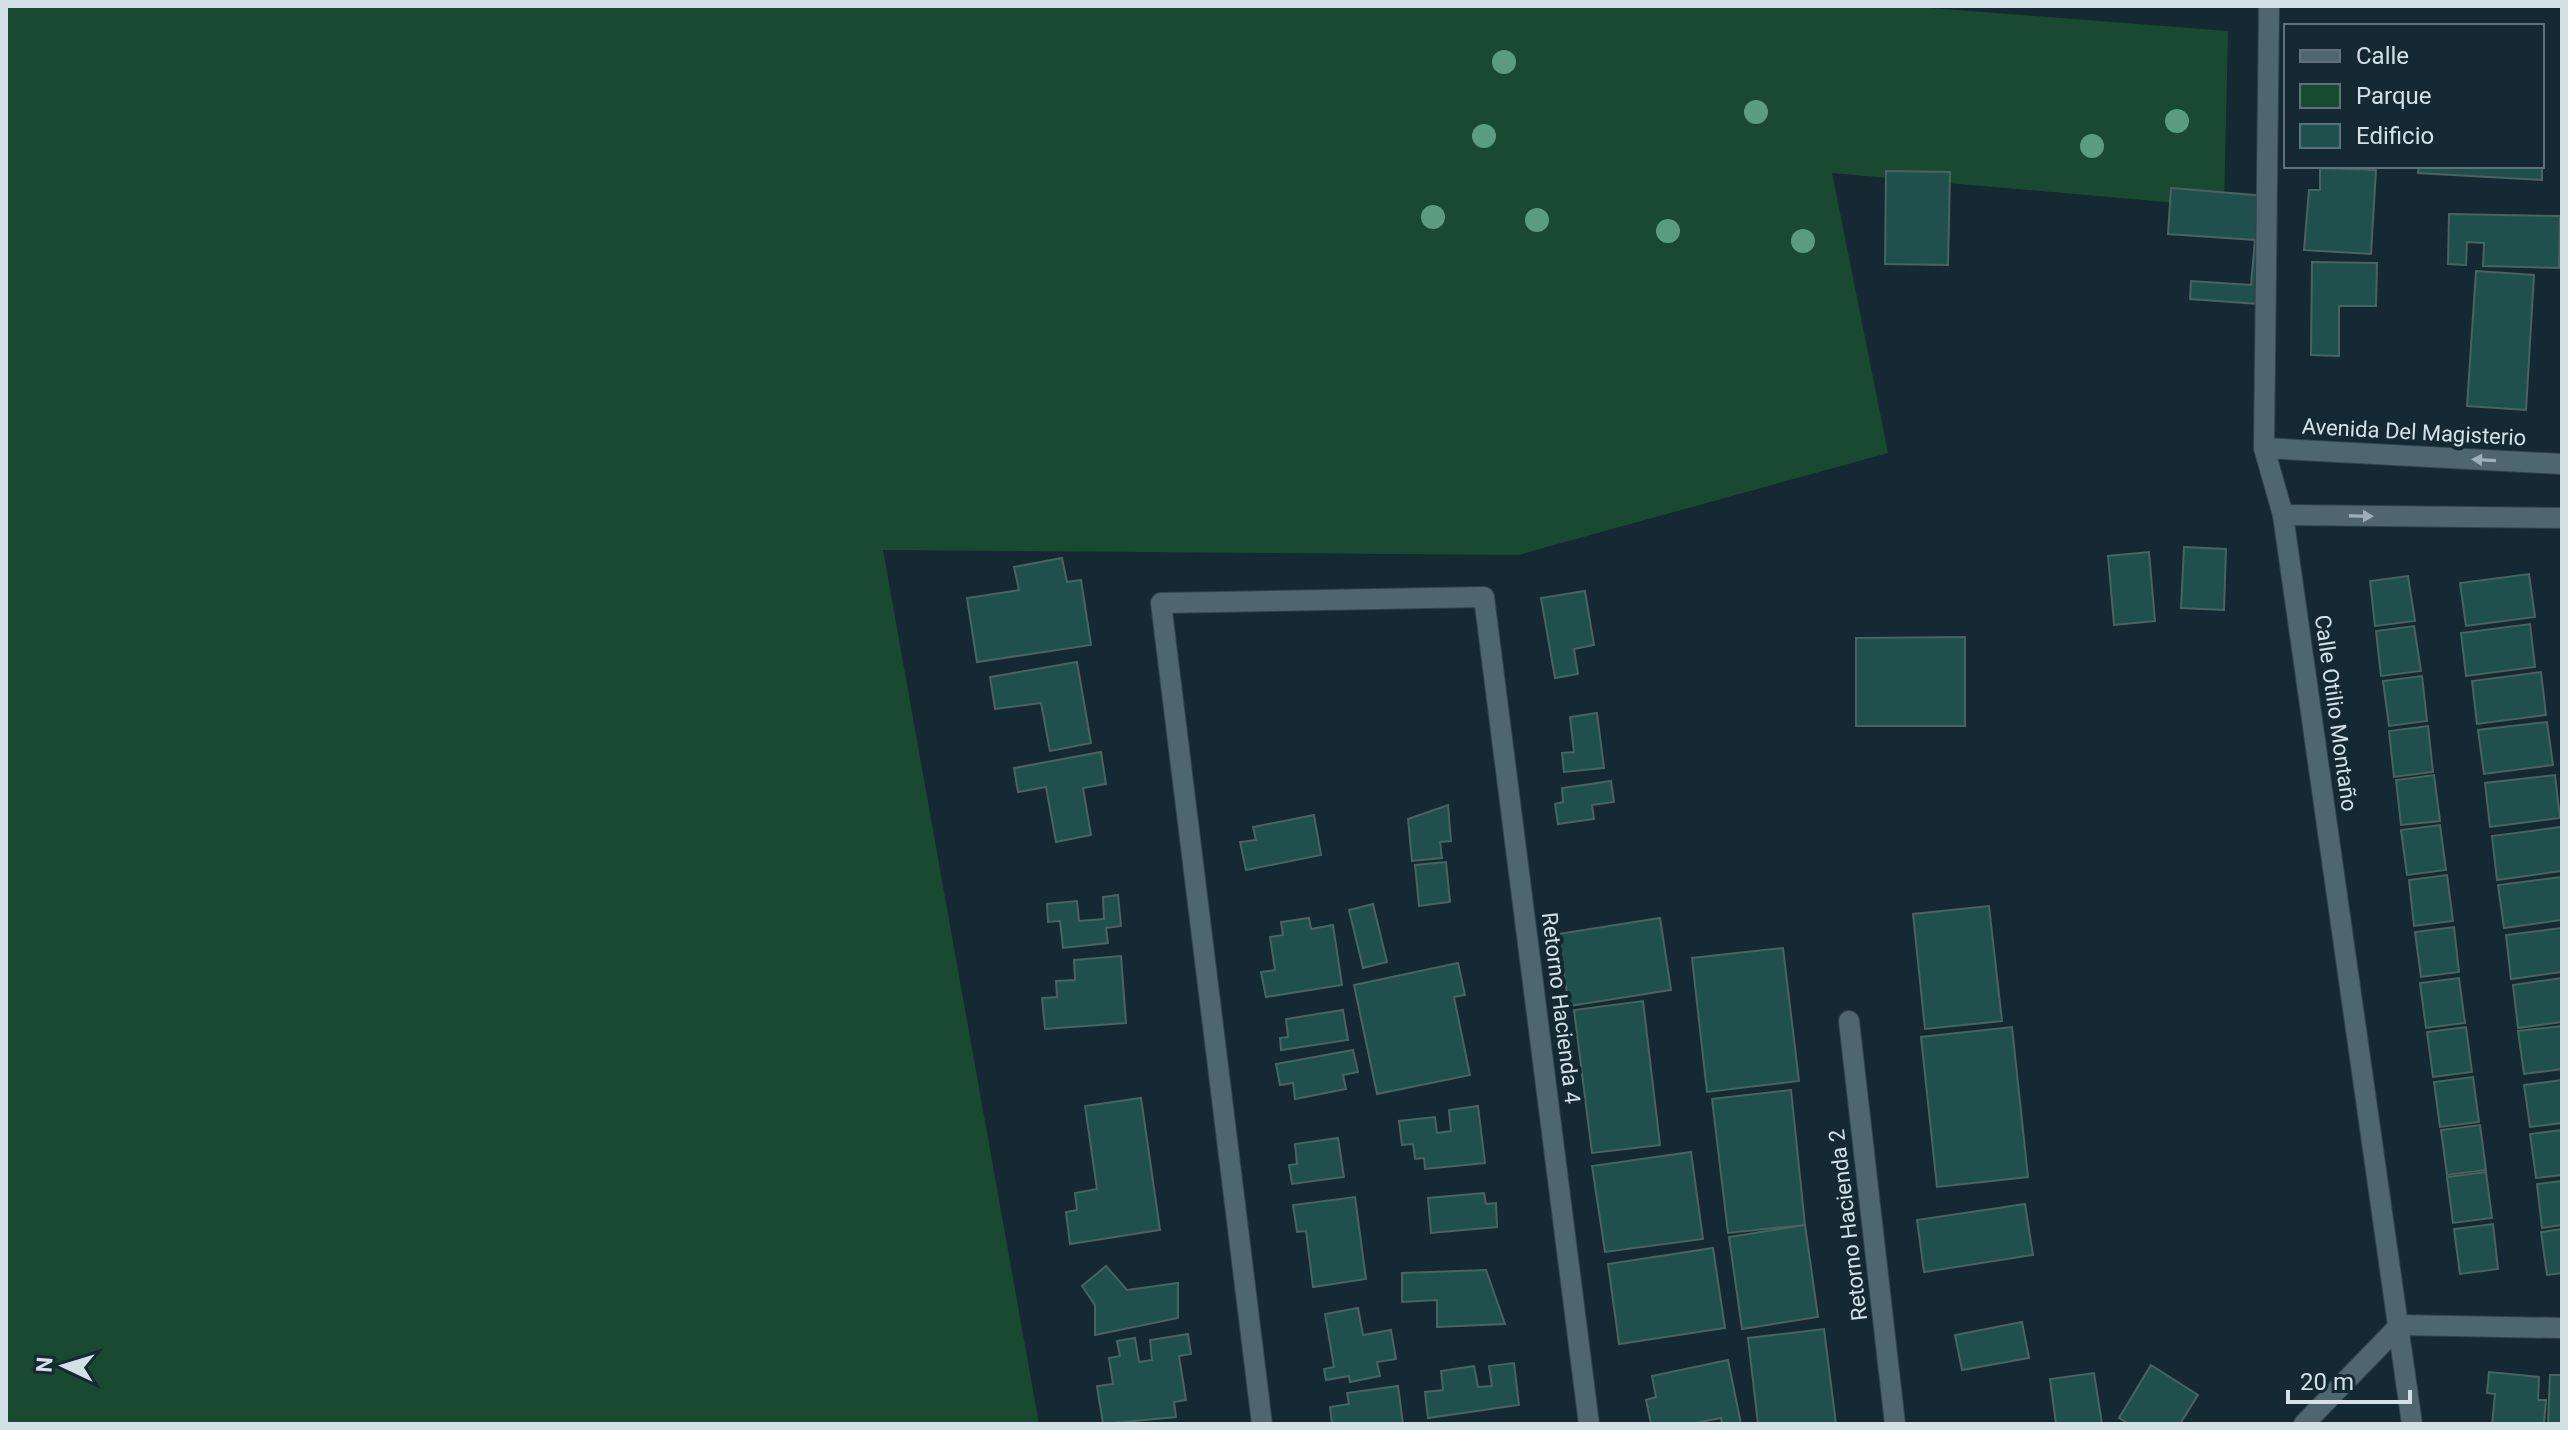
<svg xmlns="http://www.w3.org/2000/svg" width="2568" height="1430" font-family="Roboto,sans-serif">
<rect width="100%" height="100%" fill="#142931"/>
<!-- green -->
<path fill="#194a31" d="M 6,6 L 1905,6 L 2228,31 L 2224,207 L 1832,173 L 1888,453 L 1518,555 L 883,550 L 1039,1424 L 6,1424 Z"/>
<!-- building -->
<g fill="#20504d" stroke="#496361" stroke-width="2">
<path d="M 2419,166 L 2542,166 L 2542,180 L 2418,173 Z"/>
<path d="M 2320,168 L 2376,170 L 2371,254 L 2304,250 L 2309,190 L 2320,190 Z"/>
<path d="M 1886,171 L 1950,172 L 1948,265 L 1885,264 Z"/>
<path d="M 2171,188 L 2266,196 L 2258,304 L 2190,299 L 2191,281 L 2251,285 L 2255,240 L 2168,234 Z"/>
<path d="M 2449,214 L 2560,216 L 2559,268 L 2483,266 L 2484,243 L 2467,242 L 2466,265 L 2448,264 Z"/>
<path d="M 2312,262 L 2377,263 L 2376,306 L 2339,306 L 2339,356 L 2311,355 Z"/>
<path d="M 2476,271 L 2534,275 L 2526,410 L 2467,406 Z"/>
<path d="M 2184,547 L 2226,549 L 2224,610 L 2181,608 Z"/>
<path d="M 2149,552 L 2155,621 L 2114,625 L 2108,556 Z"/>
<path d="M 1062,558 L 1067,582 L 1081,580 L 1091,645 L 977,662 L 967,598 L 1019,590 L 1014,567 Z"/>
<path d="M 2529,574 L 2535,617 L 2466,626 L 2460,583 Z"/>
<path d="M 2408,576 L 2415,621 L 2375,626 L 2370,581 Z"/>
<path d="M 1585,591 L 1594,645 L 1574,649 L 1578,674 L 1555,678 L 1541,598 Z"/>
<path d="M 2530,624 L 2535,667 L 2466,676 L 2461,633 Z"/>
<path d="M 2414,626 L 2421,671 L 2381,676 L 2376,631 Z"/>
<path d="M 1965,637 L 1965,726 L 1856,726 L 1856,638 Z"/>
<path d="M 1077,662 L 1091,743 L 1050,751 L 1041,703 L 995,709 L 990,677 Z"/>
<path d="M 2541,672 L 2546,715 L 2477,724 L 2472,681 Z"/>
<path d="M 2422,676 L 2427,721 L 2389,726 L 2383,681 Z"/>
<path d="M 1597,713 L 1604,768 L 1564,772 L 1562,753 L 1574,752 L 1570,717 Z"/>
<path d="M 2547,722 L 2553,765 L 2484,774 L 2478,730 Z"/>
<path d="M 2428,726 L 2433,772 L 2394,777 L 2389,731 Z"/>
<path d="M 1101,752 L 1106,784 L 1083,788 L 1091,835 L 1056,842 L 1046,787 L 1018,792 L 1014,768 Z"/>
<path d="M 2434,775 L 2440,821 L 2401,825 L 2396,780 Z"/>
<path d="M 2555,775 L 2560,818 L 2490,827 L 2485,783 Z"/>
<path d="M 1611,781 L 1614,802 L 1592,805 L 1594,819 L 1558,824 L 1555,804 L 1563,802 L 1562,788 Z"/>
<path d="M 1448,805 L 1451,841 L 1440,842 L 1442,858 L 1412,861 L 1408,819 Z"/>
<path d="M 1314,815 L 1321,855 L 1246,870 L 1240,842 L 1256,840 L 1253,827 Z"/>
<path d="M 2440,825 L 2446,870 L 2407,875 L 2401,830 Z"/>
<path d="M 2561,827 L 2562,871 L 2497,880 L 2492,836 Z"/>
<path d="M 1446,862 L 1450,902 L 1419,906 L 1415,865 Z"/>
<path d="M 2447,875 L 2453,921 L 2414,926 L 2409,880 Z"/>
<path d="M 2562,877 L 2562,920 L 2504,928 L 2498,885 Z"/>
<path d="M 1118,895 L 1121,926 L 1106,928 L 1108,943 L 1063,948 L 1060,921 L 1048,922 L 1047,904 L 1077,901 L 1079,921 L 1104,919 L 1103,897 Z"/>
<path d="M 1373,904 L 1387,962 L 1363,968 L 1349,910 Z"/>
<path d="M 1989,906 L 2002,1021 L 1925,1029 L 1913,914 Z"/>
<path d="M 1309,918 L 1311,929 L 1333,925 L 1342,985 L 1266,997 L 1261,972 L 1275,970 L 1270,937 L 1283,935 L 1281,922 Z"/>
<path d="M 1660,918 L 1671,990 L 1569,1006 L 1558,934 Z"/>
<path d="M 2454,927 L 2459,972 L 2421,977 L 2415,932 Z"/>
<path d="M 2562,928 L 2562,972 L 2511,979 L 2506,935 Z"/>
<path d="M 1783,948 L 1799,1081 L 1707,1092 L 1692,958 Z"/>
<path d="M 1121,956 L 1126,1023 L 1045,1029 L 1042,998 L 1057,997 L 1056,981 L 1075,980 L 1074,960 Z"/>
<path d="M 1458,963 L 1465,995 L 1454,997 L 1470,1075 L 1377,1094 L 1354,985 Z"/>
<path d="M 2459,978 L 2465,1023 L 2426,1028 L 2420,983 Z"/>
<path d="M 2562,978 L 2562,1022 L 2518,1028 L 2513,985 Z"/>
<path d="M 1643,1001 L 1660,1145 L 1592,1153 L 1574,1010 Z"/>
<path d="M 1343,1010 L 1348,1040 L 1281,1050 L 1280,1038 L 1288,1037 L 1286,1019 Z"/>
<path d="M 2562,1026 L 2562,1069 L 2524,1074 L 2518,1031 Z"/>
<path d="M 2012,1027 L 2028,1177 L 1937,1187 L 1921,1037 Z"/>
<path d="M 2466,1027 L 2472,1072 L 2433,1077 L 2427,1032 Z"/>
<path d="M 1353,1050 L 1358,1072 L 1343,1075 L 1346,1089 L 1295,1099 L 1293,1083 L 1280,1085 L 1276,1064 Z"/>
<path d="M 2473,1077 L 2479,1122 L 2440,1127 L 2434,1082 Z"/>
<path d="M 2562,1080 L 2562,1123 L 2530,1127 L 2524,1085 Z"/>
<path d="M 1791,1090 L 1805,1225 L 1728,1233 L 1712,1099 Z"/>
<path d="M 1141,1098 L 1160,1230 L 1070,1244 L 1066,1212 L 1077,1210 L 1075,1193 L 1097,1189 L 1085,1106 Z"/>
<path d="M 1478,1106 L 1485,1163 L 1425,1169 L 1424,1158 L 1415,1159 L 1413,1144 L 1402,1145 L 1399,1121 L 1435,1117 L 1437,1133 L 1451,1131 L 1449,1110 Z"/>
<path d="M 2480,1125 L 2486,1170 L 2447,1175 L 2441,1130 Z"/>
<path d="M 2562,1130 L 2562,1175 L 2536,1178 L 2530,1134 Z"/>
<path d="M 1338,1138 L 1344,1177 L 1292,1184 L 1289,1165 L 1297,1164 L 1295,1144 Z"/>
<path d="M 1691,1152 L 1703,1239 L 1605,1252 L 1592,1166 Z"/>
<path d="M 2486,1172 L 2492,1218 L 2453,1223 L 2447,1177 Z"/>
<path d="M 2562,1181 L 2562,1225 L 2542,1228 L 2537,1184 Z"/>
<path d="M 1484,1193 L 1486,1204 L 1496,1203 L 1497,1227 L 1431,1233 L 1428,1198 Z"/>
<path d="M 1355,1197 L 1366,1279 L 1313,1287 L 1306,1231 L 1297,1232 L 1293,1205 Z"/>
<path d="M 2025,1204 L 2033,1255 L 1924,1272 L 1917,1220 Z"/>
<path d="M 2493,1224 L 2498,1269 L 2460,1274 L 2454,1229 Z"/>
<path d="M 1805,1225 L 1818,1317 L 1742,1329 L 1729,1237 Z"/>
<path d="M 2562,1229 L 2562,1273 L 2547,1275 L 2541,1232 Z"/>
<path d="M 1713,1248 L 1725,1328 L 1619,1344 L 1608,1264 Z"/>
<path d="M 1106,1266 L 1127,1290 L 1178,1283 L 1178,1318 L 1095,1335 L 1095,1305 L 1082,1286 Z"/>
<path d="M 1486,1270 L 1505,1324 L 1437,1327 L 1437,1300 L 1402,1302 L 1402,1273 Z"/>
<path d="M 1358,1308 L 1363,1335 L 1391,1330 L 1396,1359 L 1377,1362 L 1380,1376 L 1350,1382 L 1349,1376 L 1326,1380 L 1324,1369 L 1334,1367 L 1325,1314 Z"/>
<path d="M 2022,1322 L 2029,1358 L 1962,1370 L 1955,1335 Z"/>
<path d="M 1824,1329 L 1836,1424 L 1758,1424 L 1748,1338 Z"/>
<path d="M 1188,1334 L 1191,1354 L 1179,1356 L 1186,1400 L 1174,1402 L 1176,1417 L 1103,1424 L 1097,1386 L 1113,1384 L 1109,1358 L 1120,1356 L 1117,1341 L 1135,1338 L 1139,1362 L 1152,1360 L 1150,1340 Z"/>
<path d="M 1728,1360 L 1741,1424 L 1722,1424 L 1721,1418 L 1690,1424 L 1651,1424 L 1646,1400 L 1656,1397 L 1652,1376 Z"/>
<path d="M 1514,1363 L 1519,1405 L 1428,1418 L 1425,1392 L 1443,1390 L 1441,1371 L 1474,1366 L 1478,1387 L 1492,1386 L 1489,1366 Z"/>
<path d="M 2151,1365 L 2198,1395 L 2180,1424 L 2129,1424 L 2119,1418 Z"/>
<path d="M 2489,1372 L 2539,1377 L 2538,1400 L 2546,1400 L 2544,1424 L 2492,1424 L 2495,1394 L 2487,1393 Z"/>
<path d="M 2094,1373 L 2102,1424 L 2056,1424 L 2050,1379 Z"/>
<path d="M 2550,1375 L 2562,1375 L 2562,1424 L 2548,1424 Z"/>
<path d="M 1398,1386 L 1403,1424 L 1332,1424 L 1330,1407 L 1349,1404 L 1347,1393 Z"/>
</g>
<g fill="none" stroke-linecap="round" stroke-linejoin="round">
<defs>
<g id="minor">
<path d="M 2269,6 L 2264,448 L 2283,515 L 2412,1424"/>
<path d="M 2264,448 L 2562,464"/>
<path d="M 2283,515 L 2562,518"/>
<path d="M 1849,1021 L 1895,1424"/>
<path d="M 1262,1424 L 1161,603 L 1484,597 L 1589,1424"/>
<path d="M 2304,1424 L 2400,1325 L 2562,1328"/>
</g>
</defs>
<!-- minor casing -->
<use href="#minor" stroke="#334349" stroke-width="22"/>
<!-- minor -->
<use href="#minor" stroke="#4f666f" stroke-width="20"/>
</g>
<!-- trees -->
<g fill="#5a9c80">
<circle cx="1504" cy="62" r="12"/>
<circle cx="1756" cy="112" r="12"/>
<circle cx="2177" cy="121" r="12"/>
<circle cx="1484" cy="136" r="12"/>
<circle cx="2092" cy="146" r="12"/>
<circle cx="1433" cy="217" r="12"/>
<circle cx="1537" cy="220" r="12"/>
<circle cx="1668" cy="231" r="12"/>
<circle cx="1803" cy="241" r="12"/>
</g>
<!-- one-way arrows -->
<defs><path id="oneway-solid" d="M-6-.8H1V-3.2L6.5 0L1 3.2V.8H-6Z" transform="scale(2)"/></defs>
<g fill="#9eafb6">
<use href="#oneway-solid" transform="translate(2484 460) rotate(-177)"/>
<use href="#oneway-solid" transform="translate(2361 516) rotate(1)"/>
</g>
<g text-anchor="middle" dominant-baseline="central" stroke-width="8" stroke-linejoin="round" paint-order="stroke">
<!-- street labels -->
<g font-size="22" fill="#d3e0e5" stroke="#142931">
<text transform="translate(2414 432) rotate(3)">Avenida Del Magisterio</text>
<text transform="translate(2336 713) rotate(82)">Calle Otilio Montaño</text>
<text transform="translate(1561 1008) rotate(83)">Retorno Hacienda 4</text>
<text transform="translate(1848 1225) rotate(-97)">Retorno Hacienda 2</text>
</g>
</g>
<!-- border -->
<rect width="2568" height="1430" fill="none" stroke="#d3e0e5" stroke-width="16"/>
<!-- legend -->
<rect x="2284" y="24" width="260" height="144" fill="#142931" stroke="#607279" stroke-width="2"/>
<rect x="2300" y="50" width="40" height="12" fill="#4f666f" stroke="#607279" stroke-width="2"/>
<text x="2356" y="64" font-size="24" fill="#d3e0e5">Calle</text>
<rect x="2300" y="84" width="40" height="24" fill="#194a31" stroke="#607279" stroke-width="2"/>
<text x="2356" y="104" font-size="24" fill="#d3e0e5">Parque</text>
<rect x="2300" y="124" width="40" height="24" fill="#20504d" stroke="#607279" stroke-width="2"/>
<text x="2356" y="144" font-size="24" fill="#d3e0e5">Edificio</text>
<!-- north arrow -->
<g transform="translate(64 1366) rotate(274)" stroke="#142931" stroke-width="6" paint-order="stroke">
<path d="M0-6L14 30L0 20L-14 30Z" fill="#d3e0e5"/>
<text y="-12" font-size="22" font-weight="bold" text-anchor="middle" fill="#d3e0e5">N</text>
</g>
<!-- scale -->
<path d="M2288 1390v12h122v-12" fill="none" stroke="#d3e0e5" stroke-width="4"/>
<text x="2300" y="1390" font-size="24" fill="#d3e0e5" stroke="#142931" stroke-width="6" paint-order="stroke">20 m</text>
</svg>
